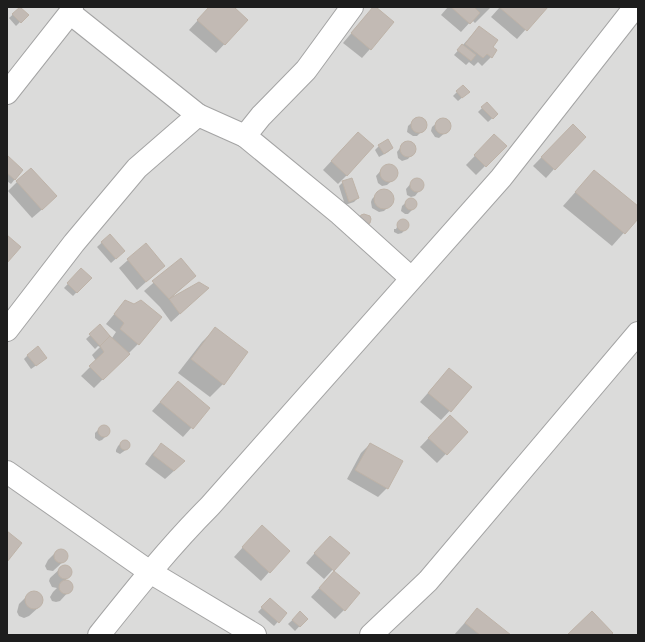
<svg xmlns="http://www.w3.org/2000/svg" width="645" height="642" font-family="'IBM Plex Sans',sans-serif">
<rect width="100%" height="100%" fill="#eeebe4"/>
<!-- residential -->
<rect fill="#dbdbda" x="7" y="7" width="631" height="628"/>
<!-- shadow -->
<g fill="#0003">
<path d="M 210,7 L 232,7 L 247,20 L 216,53 L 189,30 Z"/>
<path d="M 375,7 L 370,49 L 362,58 L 343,43 L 366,16 Z"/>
<path d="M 448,7 L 491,7 L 475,23 L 472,20 L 461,32 L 441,15 Z"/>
<path d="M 500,7 L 546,7 L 517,39 L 491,17 Z"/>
<path d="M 20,8 L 27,15 L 16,26 L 9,18 Z"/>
<path d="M 479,27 L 491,47 L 491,57 L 482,66 L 478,62 L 474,66 L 469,62 L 466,65 L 454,55 Z"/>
<path d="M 457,92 L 464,96 L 458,101 L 453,96 Z"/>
<path d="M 487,103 L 497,114 L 488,122 L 478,112 Z"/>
<path d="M 421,118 L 425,123 L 425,128 L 417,136 L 413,136 L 407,132 L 408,126 L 416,119 Z"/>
<path d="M 440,120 L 447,121 L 449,124 L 447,131 L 439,138 L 435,137 L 431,131 L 432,127 Z"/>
<path d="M 564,134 L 554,169 L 546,178 L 533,166 Z"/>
<path d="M 494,136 L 505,146 L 476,175 L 466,165 Z"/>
<path d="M 349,142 L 347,175 L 338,184 L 323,170 Z"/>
<path d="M 404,143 L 411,143 L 414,146 L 415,150 L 408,159 L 402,161 L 398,158 L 397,152 Z"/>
<path d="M 379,146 L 392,148 L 388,152 L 379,157 L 375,150 Z"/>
<path d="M 7,157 L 15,179 L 11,184 L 7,181 Z"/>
<path d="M 389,165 L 396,169 L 396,177 L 387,185 L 382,186 L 378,183 L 376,176 L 384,167 Z"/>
<path d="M 594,171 L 638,207 L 638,217 L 612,246 L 563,206 Z"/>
<path d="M 417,179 L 422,182 L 423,186 L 415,196 L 411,197 L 407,195 L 406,189 L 413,181 Z"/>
<path d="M 17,182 L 47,205 L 32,218 L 8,191 Z"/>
<path d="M 343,182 L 358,198 L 354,202 L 345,205 L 339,186 Z"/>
<path d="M 381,190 L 389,191 L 393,196 L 393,202 L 384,211 L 379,212 L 372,208 L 371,202 L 372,199 Z"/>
<path d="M 410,199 L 414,200 L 416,202 L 416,206 L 408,214 L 405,214 L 401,211 L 402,206 Z"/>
<path d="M 403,220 L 407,222 L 408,226 L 402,233 L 398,234 L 394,232 L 394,229 L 396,229 L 399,223 Z"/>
<path d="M 110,235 L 120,255 L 111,263 L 97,247 Z"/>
<path d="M 181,259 L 185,285 L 171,298 L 208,288 L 171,322 L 160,307 L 144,291 Z"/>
<path d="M 128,260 L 155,274 L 137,290 L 119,268 Z"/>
<path d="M 81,270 L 90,278 L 73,296 L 64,288 Z"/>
<path d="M 125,301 L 138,344 L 94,388 L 81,376 L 96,361 L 92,355 L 100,347 L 98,346 L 95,349 L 86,339 L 100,326 L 112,338 L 116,332 L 106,324 Z"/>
<path d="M 215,329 L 223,384 L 210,397 L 178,373 L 202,342 Z"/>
<path d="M 28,355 L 41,362 L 31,369 L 24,359 Z"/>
<path d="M 441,378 L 471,388 L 441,420 L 420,402 Z"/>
<path d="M 178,382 L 209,408 L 183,437 L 152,411 Z"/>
<path d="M 441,425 L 467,432 L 437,463 L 420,447 Z"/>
<path d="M 102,426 L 107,427 L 109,429 L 109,433 L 102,440 L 99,441 L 95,438 L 95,433 Z"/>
<path d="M 125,441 L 128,443 L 127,449 L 120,454 L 116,452 L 116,450 L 118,446 L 122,442 Z"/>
<path d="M 370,444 L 387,488 L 378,497 L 347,479 L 361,453 Z"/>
<path d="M 161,445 L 175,470 L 165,479 L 145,464 L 152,454 Z"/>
<path d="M 254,535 L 269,572 L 261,581 L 234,557 Z"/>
<path d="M 321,546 L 348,553 L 324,579 L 306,563 Z"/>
<path d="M 60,550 L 64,551 L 67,555 L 66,559 L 53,571 L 47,570 L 45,566 L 48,560 L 57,551 Z"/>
<path d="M 63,566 L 68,567 L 71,572 L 65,581 L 70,583 L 71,589 L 60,601 L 56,602 L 52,601 L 50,597 L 53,592 L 57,588 L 52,587 L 49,581 L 50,578 Z"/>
<path d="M 334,572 L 344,610 L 335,619 L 311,597 Z"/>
<path d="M 35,593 L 39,595 L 41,602 L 39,607 L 29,616 L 24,618 L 19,616 L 17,612 L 19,604 L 28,595 Z"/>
<path d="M 270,599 L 286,613 L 274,626 L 258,612 Z"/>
<path d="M 477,609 L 509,635 L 454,635 Z"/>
<path d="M 300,613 L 306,619 L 295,631 L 288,624 Z"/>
</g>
<!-- building -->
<g fill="#c2bab4" stroke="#beb3a8">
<path d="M 20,7 L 29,15 L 21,23 L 12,14 Z"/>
<path d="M 209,7 L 234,7 L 248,20 L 225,45 L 197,20 Z"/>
<path d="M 373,7 L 376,7 L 394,22 L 371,50 L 351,33 Z"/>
<path d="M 451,7 L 474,7 L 480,13 L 470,24 Z"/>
<path d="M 499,7 L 548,7 L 527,31 Z"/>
<path d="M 479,26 L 498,40 L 493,47 L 497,50 L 492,58 L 487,54 L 483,58 L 465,44 Z"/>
<path d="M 462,44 L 476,55 L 471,61 L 457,50 Z"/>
<path d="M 463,85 L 470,92 L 462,98 L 456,91 Z"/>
<path d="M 487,102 L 498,114 L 493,119 L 481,107 Z"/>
<circle cx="419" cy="125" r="8"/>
<circle cx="443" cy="126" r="8"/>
<path d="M 573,124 L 586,137 L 555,170 L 541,157 Z"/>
<path d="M 358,132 L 374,146 L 347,176 L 331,161 Z"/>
<path d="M 494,134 L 507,146 L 486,167 L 474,155 Z"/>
<path d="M 388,139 L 393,148 L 384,154 L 378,145 Z"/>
<circle cx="408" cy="149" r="8"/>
<path d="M 7,155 L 23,170 L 15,180 L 7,173 Z"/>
<circle cx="389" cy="173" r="9"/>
<path d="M 31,168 L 57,196 L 42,210 L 16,181 Z"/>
<path d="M 594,170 L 638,206 L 638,219 L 625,234 L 575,192 Z"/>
<circle cx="417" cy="185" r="7"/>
<path d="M 352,178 L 359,198 L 349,202 L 342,181 Z"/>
<circle cx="384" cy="199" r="10"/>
<circle cx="411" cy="204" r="6"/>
<path d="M 364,214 L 370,216 L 371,219 L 370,223 L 367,225 L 359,219 L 361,215 Z"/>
<circle cx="403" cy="225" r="6"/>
<path d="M 110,234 L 125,251 L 116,259 L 101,242 Z"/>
<path d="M 7,235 L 21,247 L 7,263 Z"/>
<path d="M 146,243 L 165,266 L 146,282 L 127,259 Z"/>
<path d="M 181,258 L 196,276 L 169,299 L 152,281 Z"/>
<path d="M 81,268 L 92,278 L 77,293 L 67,283 Z"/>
<path d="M 199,282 L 209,288 L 180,314 L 169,299 Z"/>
<path d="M 125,300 L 134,304 L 141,300 L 162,317 L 139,345 L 120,329 L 124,323 L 114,314 Z"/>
<path d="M 100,324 L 110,336 L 100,346 L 89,334 Z"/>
<path d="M 215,327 L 248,352 L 224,385 L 191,359 Z"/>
<path d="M 110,336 L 130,354 L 103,380 L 89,366 L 104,352 L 100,346 Z"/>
<path d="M 38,346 L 47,358 L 36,366 L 27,355 Z"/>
<path d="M 449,368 L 472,387 L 451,412 L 428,393 Z"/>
<path d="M 178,381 L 210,408 L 193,429 L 160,402 Z"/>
<path d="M 450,415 L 468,432 L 447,455 L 428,438 Z"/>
<circle cx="104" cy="431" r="6"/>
<circle cx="125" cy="445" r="5"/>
<path d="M 161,443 L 185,461 L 174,471 L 153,455 Z"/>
<path d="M 370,443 L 403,461 L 388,489 L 355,470 Z"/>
<path d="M 262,525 L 290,551 L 270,573 L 242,547 Z"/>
<path d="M 7,531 L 22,543 L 7,562 Z"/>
<path d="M 330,536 L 350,553 L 334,571 L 314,553 Z"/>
<circle cx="61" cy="556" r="7"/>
<circle cx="65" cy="572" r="7"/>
<path d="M 334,571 L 360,593 L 345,611 L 319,588 Z"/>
<circle cx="66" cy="587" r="7"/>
<circle cx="34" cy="600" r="9"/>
<path d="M 270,598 L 287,613 L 279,623 L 261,607 Z"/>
<path d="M 477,608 L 511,635 L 480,635 L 465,623 Z"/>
<path d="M 300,611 L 308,619 L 300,627 L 292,620 Z"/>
<path d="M 592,611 L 613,633 L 611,635 L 567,635 Z"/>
</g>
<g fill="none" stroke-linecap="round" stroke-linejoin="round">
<defs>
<g id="minor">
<path d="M 352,7 L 306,70 L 261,116 L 245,136 L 340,214 L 411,278"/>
<path d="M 70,13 L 198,115"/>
<path d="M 7,93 L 70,13 L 72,7"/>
<path d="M 7,330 L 74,243 L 137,168 L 198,115 L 245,136"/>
<path d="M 7,472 L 150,572 L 255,635"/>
<path d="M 99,635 C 135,590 170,546 210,506 L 501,178 L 635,7"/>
<path d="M 371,635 L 428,581 L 638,333"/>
</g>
</defs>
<!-- minor casing -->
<use href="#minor" stroke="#a4a4a4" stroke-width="24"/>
<!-- minor -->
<use href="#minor" stroke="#fff" stroke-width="22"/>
</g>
<!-- border -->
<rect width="645" height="642" fill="none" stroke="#1d1d1d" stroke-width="16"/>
</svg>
